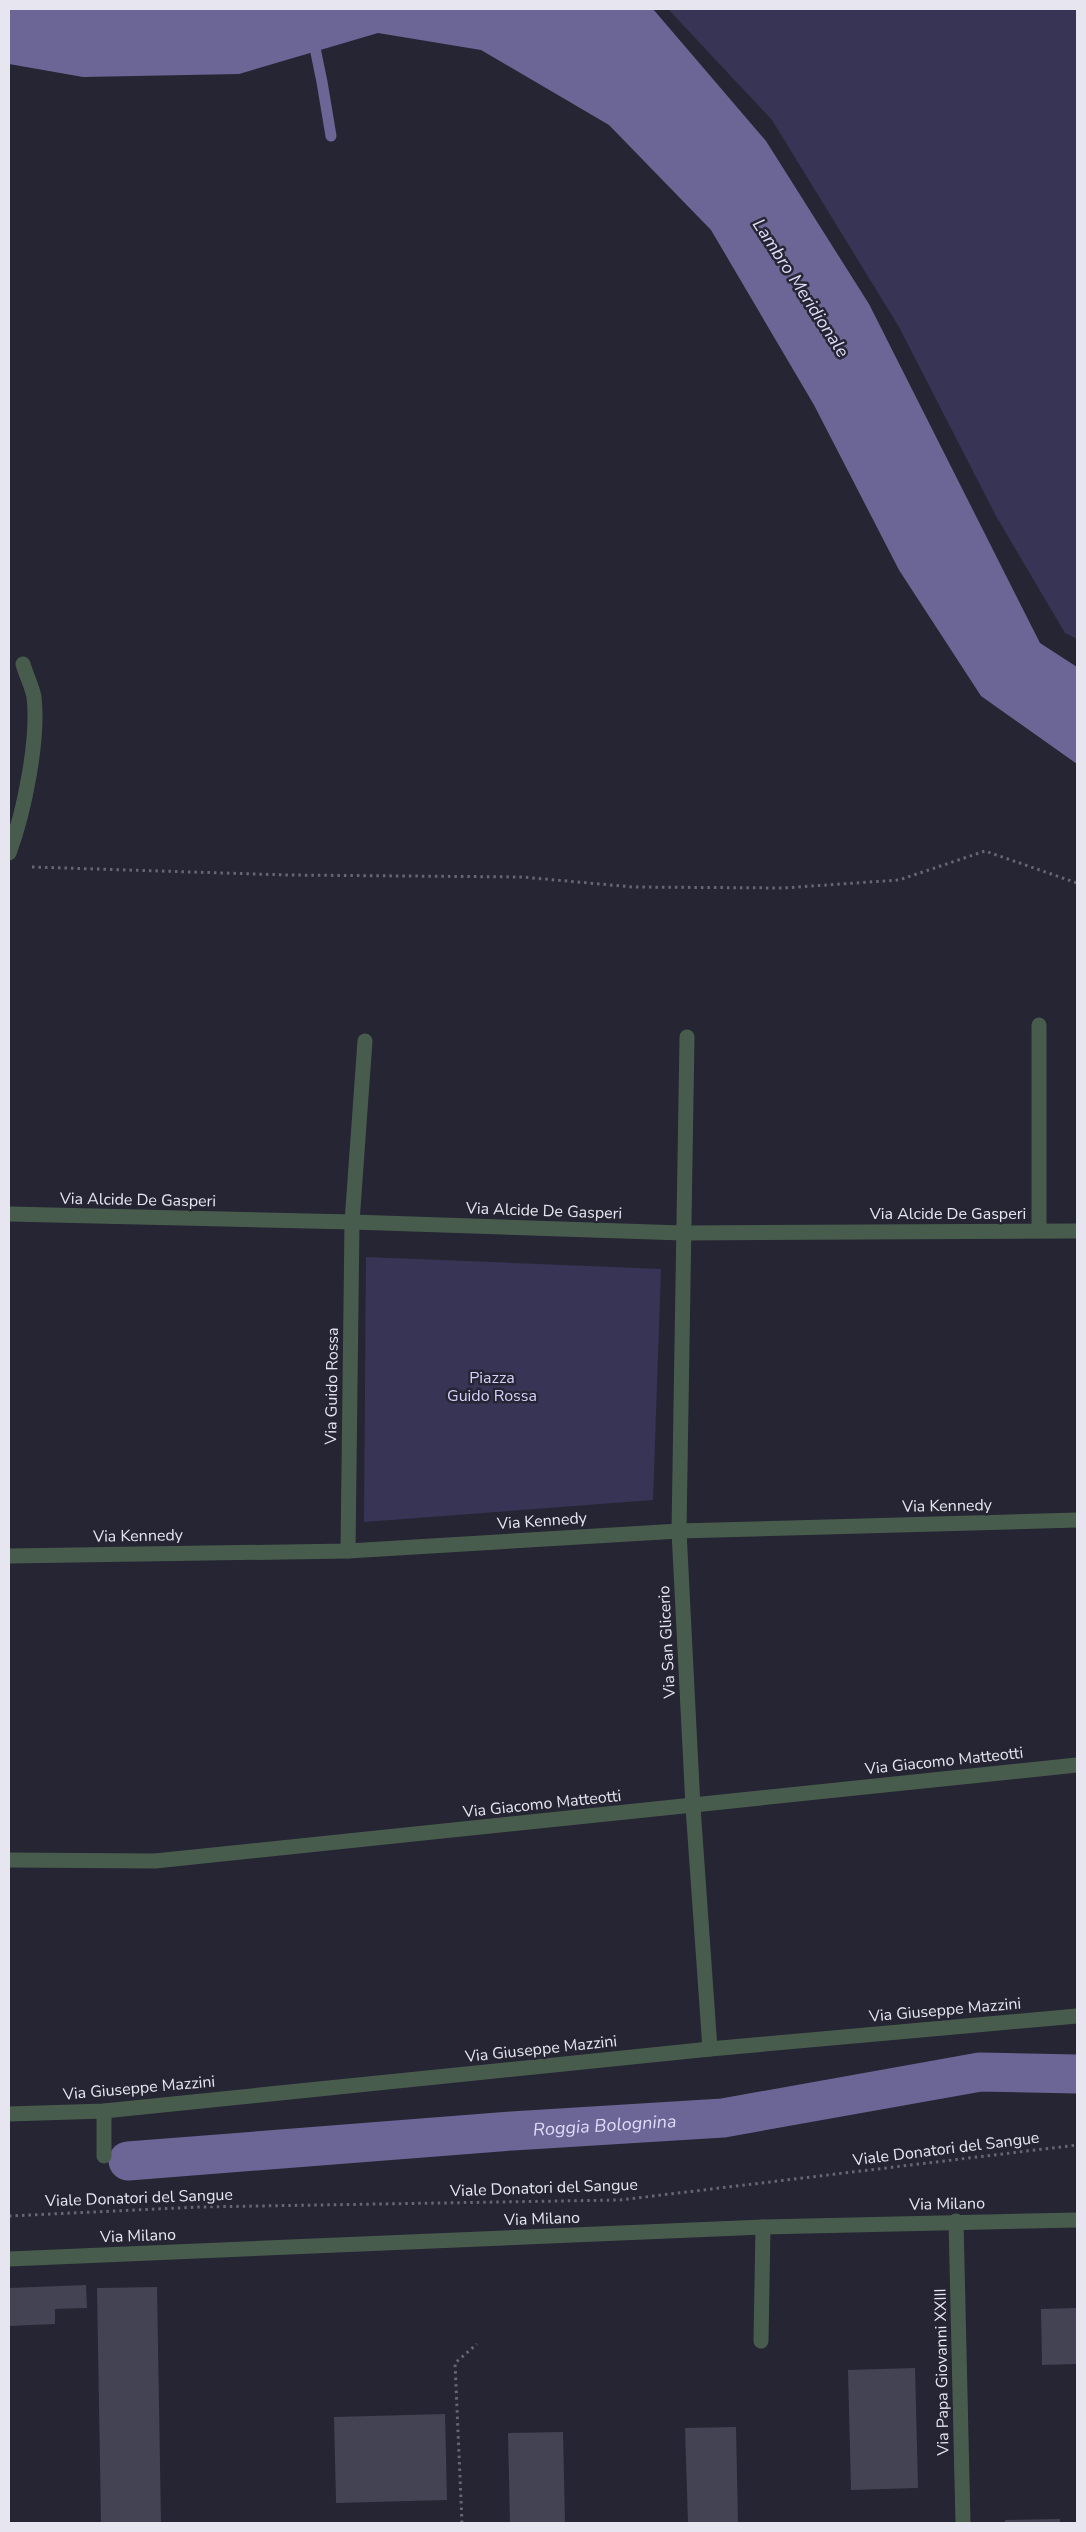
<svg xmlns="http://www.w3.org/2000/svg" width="1086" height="2532" font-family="'Nunito Sans',sans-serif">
<rect width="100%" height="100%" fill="#262533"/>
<!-- green -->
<g fill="#383455">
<path d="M 668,9 L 1077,9 L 1077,639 L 1065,633 L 996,516 L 899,327 L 772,120 Z"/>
<path d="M 366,1257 L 661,1269 L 653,1500 L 364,1522 Z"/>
</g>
<!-- water -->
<path fill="#6b6695" d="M 9,9 L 653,9 L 766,141 L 869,304 L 1040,643 L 1077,667 L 1077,764 L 981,696 L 899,570 L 814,405 L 711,230 L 609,125 L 481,50 L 378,33 L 239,74 L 83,77 L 9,64 Z"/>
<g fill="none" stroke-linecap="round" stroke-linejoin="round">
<!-- stream -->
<path stroke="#6b6695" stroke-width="11" d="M 307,9 L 322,82 L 331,136"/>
<!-- canal -->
<path stroke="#6b6695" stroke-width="39" id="s1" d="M 128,2161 L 512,2131 L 723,2118 L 980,2072 L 1077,2074"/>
</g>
<!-- building -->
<g fill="#444353">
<path d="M 86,2285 L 87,2308 L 55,2309 L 55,2324 L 9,2326 L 9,2288 Z"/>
<path d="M 157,2287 L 161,2523 L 101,2523 L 97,2288 Z"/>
<path d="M 1077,2308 L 1077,2364 L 1042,2365 L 1041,2309 Z"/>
<path d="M 915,2368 L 918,2488 L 851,2490 L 848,2370 Z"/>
<path d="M 445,2414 L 447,2500 L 336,2503 L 334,2417 Z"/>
<path d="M 736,2427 L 738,2523 L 688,2523 L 685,2428 Z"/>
<path d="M 563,2432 L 565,2523 L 510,2523 L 508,2433 Z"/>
<path d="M 1060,2519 L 1060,2523 L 1005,2523 L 1005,2520 Z"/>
</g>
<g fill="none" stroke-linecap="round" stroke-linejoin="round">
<!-- path -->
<g stroke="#676673" stroke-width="3" stroke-dasharray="2.5 4" stroke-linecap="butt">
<path d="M 32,867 L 287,875 L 522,877 L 633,887 L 783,888 L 899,880 L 985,851 L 1077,883"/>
<path d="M 9,2216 L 199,2207 L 620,2200 L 1077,2145"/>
<path d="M 462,2523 L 455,2363 L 477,2344"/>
</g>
<!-- lane -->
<g stroke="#485c4d" stroke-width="15">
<path d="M 9,853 C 24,813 39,740 34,697 C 32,686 26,675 23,664"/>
<path d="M 104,2111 L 104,2156"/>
<path d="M 761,2341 L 763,2227"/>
</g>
<!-- street -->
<g stroke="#485c4d" stroke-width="15">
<path d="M 687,1037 L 679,1531 L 693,1807 L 710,2049"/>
<path d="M 9,1214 L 352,1222 L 683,1233 L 1077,1231"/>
<path d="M 1039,1230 L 1039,1025"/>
<path d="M 348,1551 L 352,1222 L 365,1041"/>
<path d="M 9,1556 L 348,1551 L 679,1531 L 1077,1520"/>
<path d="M 9,1860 L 155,1861 L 1077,1765"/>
<path d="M 9,2114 L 104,2111 L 710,2049 L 1077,2016"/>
<path d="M 956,2221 L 963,2523"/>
<path d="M 9,2259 L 763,2227 L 1077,2220"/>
</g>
</g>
<g text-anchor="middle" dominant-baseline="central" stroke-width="5" stroke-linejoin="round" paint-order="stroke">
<!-- street labels -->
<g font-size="16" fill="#e7e6f0" stroke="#262533">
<text transform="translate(138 1200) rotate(1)">Via Alcide De Gasperi</text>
<text transform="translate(544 1211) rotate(2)">Via Alcide De Gasperi</text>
<text x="948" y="1214">Via Alcide De Gasperi</text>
<text transform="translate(332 1386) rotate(-89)">Via Guido Rossa</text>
<text transform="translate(947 1506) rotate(-1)">Via Kennedy</text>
<text transform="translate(542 1521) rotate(-4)">Via Kennedy</text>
<text transform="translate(138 1536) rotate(-1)">Via Kennedy</text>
<text transform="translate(667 1642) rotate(-93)">Via San Glicerio</text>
<text transform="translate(944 1761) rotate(-6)">Via Giacomo Matteotti</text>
<text transform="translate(542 1804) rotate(-6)">Via Giacomo Matteotti</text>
<text transform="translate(945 2010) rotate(-5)">Via Giuseppe Mazzini</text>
<text transform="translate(541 2049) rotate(-6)">Via Giuseppe Mazzini</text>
<text transform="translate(139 2088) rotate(-5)">Via Giuseppe Mazzini</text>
<text transform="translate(946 2149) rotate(-7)">Viale Donatori del Sangue</text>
<text transform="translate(544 2188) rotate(-2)">Viale Donatori del Sangue</text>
<text transform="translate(139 2198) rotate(-2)">Viale Donatori del Sangue</text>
<text transform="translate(947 2204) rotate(-1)">Via Milano</text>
<text transform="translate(542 2219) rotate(-2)">Via Milano</text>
<text transform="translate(138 2236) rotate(-2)">Via Milano</text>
<text transform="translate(942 2372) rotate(-91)">Via Papa Giovanni XXIII</text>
</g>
<!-- park labels -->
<g font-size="16" fill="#d5d1fe" stroke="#262533">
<text x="492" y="1378">Piazza<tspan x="492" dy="18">Guido Rossa</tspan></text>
</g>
<!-- water labels -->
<g font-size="18" font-style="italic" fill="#dfdcfb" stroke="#262533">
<text transform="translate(801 288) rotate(57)">Lambro Meridionale</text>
<text stroke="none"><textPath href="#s1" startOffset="478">Roggia Bolognina</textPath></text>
</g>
</g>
<!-- border -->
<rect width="1086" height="2532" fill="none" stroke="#e7e6f0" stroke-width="20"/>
</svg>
